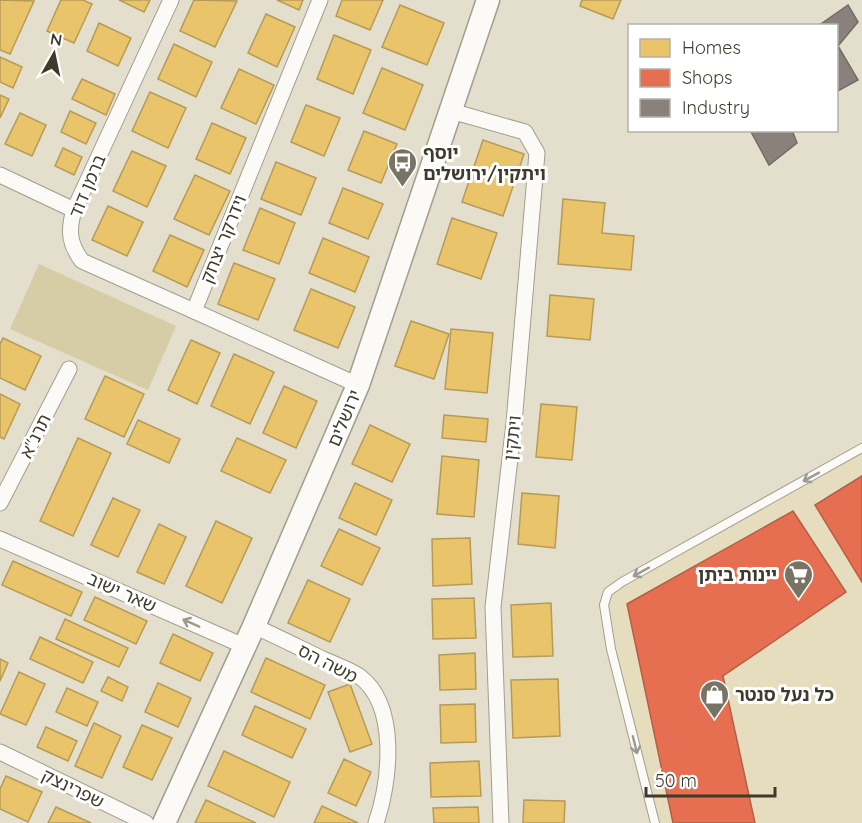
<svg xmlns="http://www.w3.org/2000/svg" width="862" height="823" font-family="Quicksand,'Noto Sans Hebrew',sans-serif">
<rect width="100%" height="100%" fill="#e4dfcc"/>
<!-- built -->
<path fill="#e5ddbd" d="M 862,443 L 862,823 L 653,823 L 605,587 Z"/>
<!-- green -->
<path fill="#d6cca5" d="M 39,264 L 176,326 L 148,390 L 10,329 Z"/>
<!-- homes -->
<g fill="#e9c46a" stroke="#b69b58" stroke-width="1.5">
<path d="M 0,0 L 34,1 L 10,54 L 0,50 Z"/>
<path d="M 61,0 L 83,0 L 92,4 L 74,43 L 47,31 Z"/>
<path d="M 119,0 L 150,0 L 144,12 Z"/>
<path d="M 194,0 L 237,1 L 215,47 L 180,31 Z"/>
<path d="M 277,0 L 303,0 L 299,10 Z"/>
<path d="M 342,0 L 383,0 L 370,30 L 336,16 Z"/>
<path d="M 582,0 L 621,0 L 613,19 L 580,6 Z"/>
<path d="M 400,5 L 444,23 L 427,65 L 382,47 Z"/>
<path d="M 266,14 L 295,27 L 277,67 L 248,53 Z"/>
<path d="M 99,23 L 131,38 L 118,66 L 87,51 Z"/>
<path d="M 334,35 L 371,50 L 353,94 L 317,79 Z"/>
<path d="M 174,44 L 212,62 L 196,97 L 158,79 Z"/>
<path d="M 0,57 L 22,67 L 13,88 L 0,82 Z"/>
<path d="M 382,68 L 423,85 L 405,130 L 363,113 Z"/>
<path d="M 239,69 L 274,85 L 256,124 L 221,108 Z"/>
<path d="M 82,79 L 115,94 L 106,115 L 72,99 Z"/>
<path d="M 150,92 L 186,108 L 168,148 L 132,131 Z"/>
<path d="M 0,95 L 9,99 L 0,118 Z"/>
<path d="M 306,105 L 340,118 L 324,156 L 291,142 Z"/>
<path d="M 70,111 L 96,123 L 86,144 L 61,132 Z"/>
<path d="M 20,113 L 46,125 L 32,156 L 5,144 Z"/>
<path d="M 212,123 L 246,138 L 230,174 L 196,159 Z"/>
<path d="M 364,131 L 397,144 L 381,183 L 348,170 Z"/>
<path d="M 483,140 L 524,154 L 503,216 L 462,202 Z"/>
<path d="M 63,148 L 82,157 L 74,175 L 55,166 Z"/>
<path d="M 132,151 L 166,166 L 147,207 L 113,191 Z"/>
<path d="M 276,162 L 316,178 L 301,215 L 261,199 Z"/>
<path d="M 195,175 L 230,191 L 209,235 L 174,219 Z"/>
<path d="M 343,188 L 383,204 L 368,239 L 329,223 Z"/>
<path d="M 563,199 L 605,203 L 602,233 L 634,236 L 631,270 L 558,264 Z"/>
<path d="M 108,206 L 143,222 L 127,256 L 92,240 Z"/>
<path d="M 260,208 L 295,223 L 279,264 L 243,250 Z"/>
<path d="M 452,218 L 497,233 L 481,279 L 437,264 Z"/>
<path d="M 170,235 L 204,250 L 187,287 L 153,271 Z"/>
<path d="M 323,238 L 369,257 L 355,292 L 309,273 Z"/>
<path d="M 234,263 L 275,279 L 258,320 L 218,304 Z"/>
<path d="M 311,289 L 355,307 L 338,348 L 294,330 Z"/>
<path d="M 550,295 L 594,299 L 590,340 L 547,336 Z"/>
<path d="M 411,321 L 449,334 L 434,379 L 395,366 Z"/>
<path d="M 451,329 L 493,333 L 487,393 L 445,389 Z"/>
<path d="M 3,338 L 41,356 L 25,390 L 0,378 L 0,344 Z"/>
<path d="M 191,340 L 220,353 L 197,404 L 168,390 Z"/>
<path d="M 234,354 L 274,372 L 250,424 L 211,406 Z"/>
<path d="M 105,376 L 144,394 L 124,437 L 85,419 Z"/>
<path d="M 284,386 L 317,401 L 296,448 L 263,433 Z"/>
<path d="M 0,394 L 20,404 L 4,439 L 0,437 Z"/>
<path d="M 541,404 L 577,407 L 572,460 L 536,457 Z"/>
<path d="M 444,415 L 488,419 L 486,442 L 442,438 Z"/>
<path d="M 138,420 L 180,439 L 169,463 L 127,444 Z"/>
<path d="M 370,425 L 410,444 L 392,482 L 352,464 Z"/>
<path d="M 78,438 L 111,453 L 73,536 L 40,521 Z"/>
<path d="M 237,438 L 286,460 L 270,493 L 221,471 Z"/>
<path d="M 442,456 L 479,460 L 474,517 L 437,514 Z"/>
<path d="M 355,483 L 392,500 L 376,535 L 339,518 Z"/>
<path d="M 522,493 L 559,496 L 555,548 L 518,544 Z"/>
<path d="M 113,498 L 140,510 L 118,557 L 91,545 Z"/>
<path d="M 216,521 L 252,538 L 222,603 L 186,586 Z"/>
<path d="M 159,524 L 186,537 L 164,584 L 137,572 Z"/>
<path d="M 339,529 L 380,548 L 362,585 L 321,566 Z"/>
<path d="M 470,538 L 472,584 L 433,586 L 432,539 Z"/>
<path d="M 13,561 L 82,592 L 71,616 L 2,585 Z"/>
<path d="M 308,580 L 350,599 L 330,642 L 288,623 Z"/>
<path d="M 95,597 L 147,621 L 136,644 L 84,620 Z"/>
<path d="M 474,598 L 476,638 L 433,639 L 432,599 Z"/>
<path d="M 551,603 L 553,656 L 513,657 L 511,605 Z"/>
<path d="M 65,619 L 128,648 L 119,667 L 56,639 Z"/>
<path d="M 173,634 L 213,653 L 200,681 L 160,663 Z"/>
<path d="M 40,637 L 93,662 L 83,683 L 30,659 Z"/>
<path d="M 475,653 L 476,689 L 440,690 L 439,655 Z"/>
<path d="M 266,658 L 325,685 L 310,719 L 251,692 Z"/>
<path d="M 0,659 L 8,663 L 0,681 Z"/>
<path d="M 19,672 L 45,684 L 26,725 L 0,714 Z"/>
<path d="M 108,677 L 128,687 L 122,701 L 101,691 Z"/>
<path d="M 558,679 L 560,736 L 513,738 L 511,680 Z"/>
<path d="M 158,683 L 191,698 L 178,727 L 145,712 Z"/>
<path d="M 350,684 L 372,744 L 350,752 L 328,692 Z"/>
<path d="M 67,688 L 98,702 L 87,726 L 56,712 Z"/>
<path d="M 475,704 L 476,742 L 441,743 L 440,705 Z"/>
<path d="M 255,706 L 306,729 L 292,758 L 242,735 Z"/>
<path d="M 94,723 L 121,736 L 102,778 L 75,766 Z"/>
<path d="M 142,725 L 172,738 L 152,780 L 123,767 Z"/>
<path d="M 46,727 L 77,741 L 68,761 L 37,747 Z"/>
<path d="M 224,751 L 290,782 L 274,817 L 208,786 Z"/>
<path d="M 344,759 L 371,772 L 356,806 L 328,793 Z"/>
<path d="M 479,761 L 481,796 L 431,797 L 430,763 Z"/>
<path d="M 6,776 L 42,792 L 28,822 L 0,809 L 0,789 Z"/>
<path d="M 206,800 L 256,823 L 195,823 Z"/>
<path d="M 524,800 L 565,801 L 564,823 L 523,823 Z"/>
<path d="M 322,806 L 358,823 L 314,823 Z"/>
<path d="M 56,807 L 91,823 L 48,823 Z"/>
<path d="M 478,807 L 479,823 L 434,823 L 433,808 Z"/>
</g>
<!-- shops -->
<g fill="#e76f51" stroke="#b45f46" stroke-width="1.5">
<path d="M 862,476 L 862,582 L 815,505 Z"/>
<path d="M 793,511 L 846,592 L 723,676 L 755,823 L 673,823 L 627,604 Z"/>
</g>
<!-- industry -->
<g fill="#8a817c" stroke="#736c64" stroke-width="1.5">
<path d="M 848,5 L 858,22 L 838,46 L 858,80 L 836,92 L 836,26 L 818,26 Z"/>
<path d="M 750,130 L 792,130 L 797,143 L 769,165 Z"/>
</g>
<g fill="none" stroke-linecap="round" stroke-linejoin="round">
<defs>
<path id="lane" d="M 655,823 L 611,649 L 604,605 L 608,592 L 622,582 L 862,448"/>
<g id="street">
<path d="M 171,0 L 74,210 C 68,230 69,244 82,261 L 194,311"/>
<path d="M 320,0 L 194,311 L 358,385"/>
<path d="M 451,111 L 525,132 L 537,153 L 514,423 L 493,607 L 501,823"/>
<path d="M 0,175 L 74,210"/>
<path d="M 0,503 L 69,369"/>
<path d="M 0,539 L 244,646"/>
<path d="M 254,626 C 278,637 302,649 325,660 C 336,665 349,669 359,676 C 399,705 390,782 376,823"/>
<path d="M 0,752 L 146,823"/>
</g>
<path id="secondary" d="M 164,823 L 254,626 L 358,385 L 488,0"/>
</defs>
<!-- lane casing -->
<use href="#lane" stroke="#a19e90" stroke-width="10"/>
<!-- street casing -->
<use href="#street" stroke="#a19e90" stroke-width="17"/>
<!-- secondary casing -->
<use href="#secondary" stroke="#a19e90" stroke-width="25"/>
<!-- lane -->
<use href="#lane" stroke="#fbfaf7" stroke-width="8"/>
<!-- street -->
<use href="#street" stroke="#fbfaf7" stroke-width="15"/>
<!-- secondary -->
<use href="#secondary" stroke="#fbfaf7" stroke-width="22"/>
</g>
<!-- one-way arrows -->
<defs><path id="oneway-shaft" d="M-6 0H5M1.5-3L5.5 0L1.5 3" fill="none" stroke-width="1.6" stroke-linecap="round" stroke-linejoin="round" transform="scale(1.5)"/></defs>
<g stroke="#9c9a92">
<use href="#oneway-shaft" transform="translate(811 477) rotate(151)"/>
<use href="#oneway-shaft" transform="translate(641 572) rotate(151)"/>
<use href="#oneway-shaft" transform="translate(191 623) rotate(-156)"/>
<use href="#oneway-shaft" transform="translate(635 745) rotate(76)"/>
</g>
<!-- icons -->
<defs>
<symbol id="bus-pin" viewBox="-11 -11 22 30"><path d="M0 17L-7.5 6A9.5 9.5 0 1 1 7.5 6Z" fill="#787465" stroke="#fff"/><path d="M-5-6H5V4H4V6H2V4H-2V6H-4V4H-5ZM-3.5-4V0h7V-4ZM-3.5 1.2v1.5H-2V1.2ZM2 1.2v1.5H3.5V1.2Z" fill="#fff"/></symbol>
<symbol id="supermarket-pin" viewBox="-11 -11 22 30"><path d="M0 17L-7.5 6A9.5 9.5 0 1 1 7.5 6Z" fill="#787465" stroke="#fff"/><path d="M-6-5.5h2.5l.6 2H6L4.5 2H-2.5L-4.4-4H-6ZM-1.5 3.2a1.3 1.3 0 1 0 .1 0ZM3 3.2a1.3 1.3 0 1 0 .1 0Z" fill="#fff"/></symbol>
<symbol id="shop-pin" viewBox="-11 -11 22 30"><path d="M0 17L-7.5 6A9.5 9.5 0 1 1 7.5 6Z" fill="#787465" stroke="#fff"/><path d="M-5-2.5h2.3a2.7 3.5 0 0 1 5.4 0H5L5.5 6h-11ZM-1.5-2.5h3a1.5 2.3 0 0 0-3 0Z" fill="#fff"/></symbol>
</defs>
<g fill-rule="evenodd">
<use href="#bus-pin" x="386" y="146" width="33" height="45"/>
<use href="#supermarket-pin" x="782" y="558" width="33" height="45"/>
<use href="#shop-pin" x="698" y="678" width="33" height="45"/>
</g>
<g text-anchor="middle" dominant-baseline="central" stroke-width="6" stroke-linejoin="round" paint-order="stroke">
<!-- poi labels -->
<g font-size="18" font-weight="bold" fill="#3e3b2d" stroke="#fff" text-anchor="start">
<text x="423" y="152">יוסף<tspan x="423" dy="21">ויתקין/ירושלים</tspan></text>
<text x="777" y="574" text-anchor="end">יינות ביתן</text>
<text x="735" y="694">כל נעל סנטר</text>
</g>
<!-- street labels -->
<g font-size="18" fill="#3e3b2d" stroke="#fff">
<text transform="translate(87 186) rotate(-67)">ברמן דוד</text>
<text transform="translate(223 239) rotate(-68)">וידרקר יצחק</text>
<text transform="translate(344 418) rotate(-67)">ירושלים</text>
<text transform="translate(35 436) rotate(-63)">תרנ"א</text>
<text transform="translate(512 438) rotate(-84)">ויתקין</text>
<text transform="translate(122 592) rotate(24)">שאר ישוב</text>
<text transform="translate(328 663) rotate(27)">משה הס</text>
<text transform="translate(73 788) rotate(26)">שפרינצק</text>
</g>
</g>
<!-- legend -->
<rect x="628" y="24" width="210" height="108" fill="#ffffff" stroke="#b2b1ab" stroke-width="1.5"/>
<rect x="640" y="39" width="30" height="18" fill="#e9c46a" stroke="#b2b1ab" stroke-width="1.5"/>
<text x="682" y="54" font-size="18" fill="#3e3b2d">Homes</text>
<rect x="640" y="69" width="30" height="18" fill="#e76f51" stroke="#b2b1ab" stroke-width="1.5"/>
<text x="682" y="84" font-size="18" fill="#3e3b2d">Shops</text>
<rect x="640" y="99" width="30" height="18" fill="#8a817c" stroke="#b2b1ab" stroke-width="1.5"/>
<text x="682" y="114" font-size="18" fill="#3e3b2d">Industry</text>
<!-- north arrow -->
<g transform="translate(54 54) rotate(9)" stroke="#ffffff" stroke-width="4.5" paint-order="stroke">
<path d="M0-4.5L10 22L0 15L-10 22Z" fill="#3e3b2d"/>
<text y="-9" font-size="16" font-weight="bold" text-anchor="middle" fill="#3e3b2d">N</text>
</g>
<!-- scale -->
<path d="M646 787v9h129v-9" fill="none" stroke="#3e3b2d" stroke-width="3"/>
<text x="655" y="787" font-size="18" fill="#3e3b2d" stroke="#ffffff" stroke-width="4.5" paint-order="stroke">50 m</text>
</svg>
